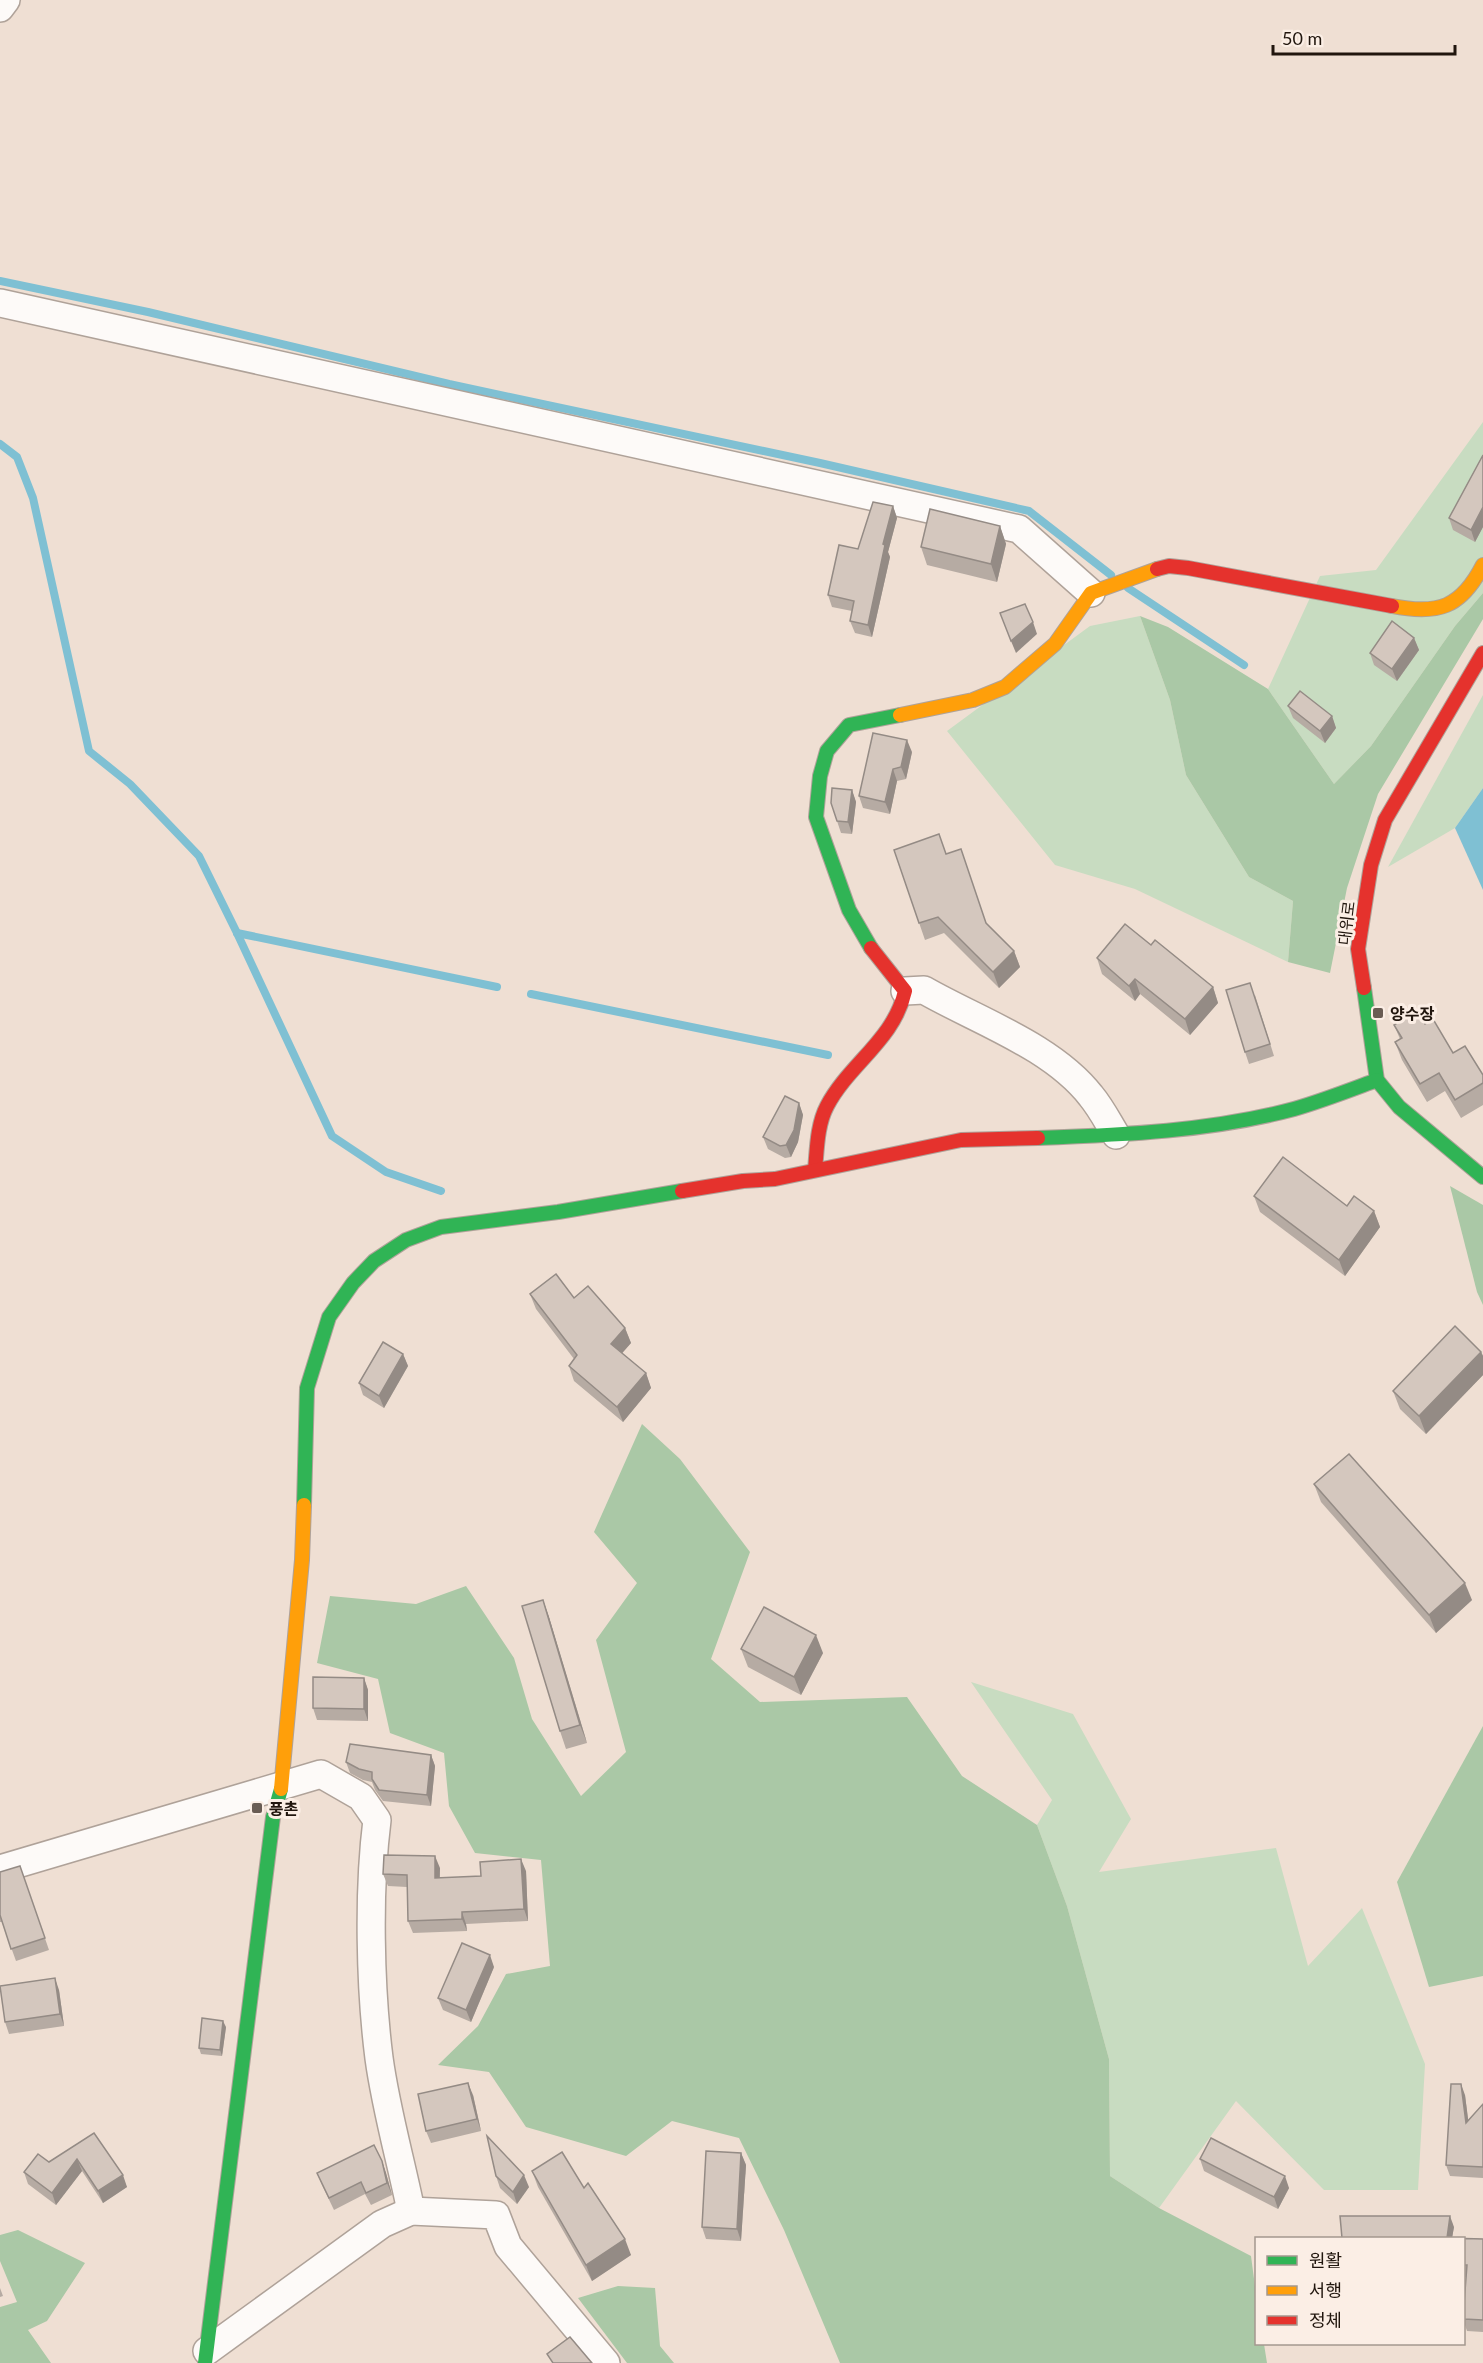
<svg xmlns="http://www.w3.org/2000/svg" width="1483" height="2363" font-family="Lato,'Noto Sans KR',sans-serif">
<rect width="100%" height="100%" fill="#efdfd3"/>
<!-- green -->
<g fill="#c8dcc1">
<path d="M 1483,422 L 1483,593 L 1455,626 L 1371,746 L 1334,784 L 1268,689 L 1320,576 L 1376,570 Z"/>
<path d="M 1140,616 L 1170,700 L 1186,775 L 1249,877 L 1293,901 L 1288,962 L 1135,889 L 1055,865 L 947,731 L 1090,626 Z"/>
<path d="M 1483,695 L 1483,788 L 1455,828 L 1388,867 Z"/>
<path d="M 971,1682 L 1073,1714 L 1131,1819 L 1099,1872 L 1276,1848 L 1308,1966 L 1362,1908 L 1425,2064 L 1418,2190 L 1324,2190 L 1236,2101 L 1159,2208 L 1110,2176 L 1109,2059 L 1067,1906 L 1037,1825 L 1052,1800 Z"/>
</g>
<!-- forest -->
<g fill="#aac8a6">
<path d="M 1483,593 L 1483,619 L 1378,794 L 1347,888 L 1330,973 L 1288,962 L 1293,901 L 1249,877 L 1186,775 L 1170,700 L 1140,616 L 1168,627 L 1268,689 L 1334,784 L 1371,746 L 1455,626 Z"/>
<path d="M 1450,1186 L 1483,1205 L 1483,1305 L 1477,1292 Z"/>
<path d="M 642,1424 L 680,1459 L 750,1552 L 711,1659 L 760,1702 L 907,1697 L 962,1776 L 1037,1825 L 1067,1906 L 1109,2059 L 1110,2176 L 1159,2208 L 1251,2256 L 1256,2294 L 1256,2344 L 1264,2344 L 1267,2363 L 840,2363 L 784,2230 L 739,2138 L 672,2121 L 626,2156 L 526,2127 L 489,2072 L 438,2065 L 478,2026 L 506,1974 L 550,1966 L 541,1860 L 475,1853 L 449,1806 L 444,1753 L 390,1733 L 378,1679 L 317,1663 L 330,1596 L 416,1604 L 466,1586 L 514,1658 L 532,1719 L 581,1796 L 626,1752 L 596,1640 L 637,1583 L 594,1532 Z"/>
<path d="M 1483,1726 L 1483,1976 L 1429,1987 L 1397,1882 Z"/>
<path d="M 18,2230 L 85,2263 L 47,2321 L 28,2330 L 51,2363 L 0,2363 L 0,2307 L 17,2302 L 0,2261 L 0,2235 Z"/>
<path d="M 618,2286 L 655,2288 L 660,2346 L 674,2363 L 627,2363 L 578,2298 Z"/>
</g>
<!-- water -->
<path fill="#7fc0d3" d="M 1483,788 L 1483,890 L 1455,828 Z"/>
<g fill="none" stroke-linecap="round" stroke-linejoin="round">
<!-- stream -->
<g stroke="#7fc0d3" stroke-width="8">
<path d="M 0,281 L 148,312 L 449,384 L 820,463 L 1029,511 L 1111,575"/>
<path d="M 0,444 L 17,457 L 33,498 L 89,751 L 130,784 L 199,856 L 237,933 L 332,1136 L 386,1172 L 441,1191"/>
<path d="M 1128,588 L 1244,665"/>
<path d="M 237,933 L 497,987"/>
<path d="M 531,994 L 828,1055"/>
</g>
<defs>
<g id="street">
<path d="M 0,8 L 6,0"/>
<path d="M 0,303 L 1019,529 L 1091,593"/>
<path d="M 905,991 L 924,990 C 978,1021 1052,1046 1091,1096 C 1101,1108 1108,1122 1116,1135"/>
<path d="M 0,1869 L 321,1774 L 361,1797 L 377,1820 C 368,1891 370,1987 379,2058 C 386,2110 401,2161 411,2211"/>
<path d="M 207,2351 L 382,2224 L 411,2211 L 496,2215 L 508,2246 L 606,2363"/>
</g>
<g id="fast">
<path d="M 871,948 L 849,910 L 816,817 L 820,776 L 827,751 L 849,725 L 900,715"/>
<path d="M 1364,988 L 1377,1080 L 1399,1107 L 1483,1177"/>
<path d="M 1038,1138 C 1123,1135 1212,1131 1294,1109 C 1322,1101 1350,1090 1377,1080"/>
<path d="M 304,1505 L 307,1388 L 329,1317 L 353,1283 L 374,1261 L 406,1240 L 441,1227 L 558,1212 L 682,1191"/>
<path d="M 205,2363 L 273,1817 L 281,1789"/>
</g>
<g id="slow">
<path d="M 1392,606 C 1438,615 1461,608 1483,565"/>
<path d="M 900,715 L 973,700 L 1005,687 L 1055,644 L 1091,593 L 1157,569"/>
<path d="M 281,1789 L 302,1560 L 304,1505"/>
</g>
<g id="jam">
<path d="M 1157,569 L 1169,566 L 1188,568 L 1392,606"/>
<path d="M 1364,988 L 1358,949 L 1371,865 L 1385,820 L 1483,653"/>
<path d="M 815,1170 C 817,1149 817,1125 827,1106 C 849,1064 894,1040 905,991 L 871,948"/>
<path d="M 682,1191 L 743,1181 L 775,1179 L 961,1140 L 1038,1138"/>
</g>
</defs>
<!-- street casing -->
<use href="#street" stroke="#afa299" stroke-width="30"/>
<!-- fast casing -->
<use href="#fast" stroke="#afa299" stroke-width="16"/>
<!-- slow casing -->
<use href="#slow" stroke="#afa299" stroke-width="16"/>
<!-- jam casing -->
<use href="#jam" stroke="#afa299" stroke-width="16"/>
<!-- street -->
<use href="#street" stroke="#fdfaf8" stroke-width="27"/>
<!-- fast -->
<use href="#fast" stroke="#30b455" stroke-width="14"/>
<!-- slow -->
<use href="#slow" stroke="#ff9f0a" stroke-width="14"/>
<!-- jam -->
<use href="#jam" stroke="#e5322d" stroke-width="14"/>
</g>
<!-- wall -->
<g fill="#b6aba3">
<path d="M 1483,455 L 1483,527 L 1475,542 L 1453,530 L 1449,518 Z"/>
<path d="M 893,506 L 897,518 L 888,552 L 890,557 L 872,637 L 855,633 L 850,621 L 852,611 L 832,607 L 828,595 L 858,549 Z"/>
<path d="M 1000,526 L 1006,544 L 997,582 L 927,565 L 921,547 Z"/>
<path d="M 1414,638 L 1419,650 L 1397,681 L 1374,665 L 1370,653 Z"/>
<path d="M 1288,706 L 1332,716 L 1336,728 L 1325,743 L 1293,718 Z"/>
<path d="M 912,752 L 906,779 L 897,781 L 890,814 L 863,808 L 859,796 Z"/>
<path d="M 852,790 L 856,802 L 852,834 L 841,833 L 831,803 Z"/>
<path d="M 894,850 L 946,854 L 987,924 L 1014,951 L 1020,967 L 999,988 L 944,933 L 925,940 Z"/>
<path d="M 1151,945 L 1213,987 L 1218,1003 L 1190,1035 L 1140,994 L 1135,1001 L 1102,974 L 1097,958 Z"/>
<path d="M 1255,995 L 1274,1056 L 1249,1064 L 1245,1052 Z"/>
<path d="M 1425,1024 L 1453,1053 L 1483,1075 L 1483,1105 L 1461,1118 L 1445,1091 L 1427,1102 L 1402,1060 L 1395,1042 L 1400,1039 L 1394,1025 Z"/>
<path d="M 799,1103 L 803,1115 L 798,1142 L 791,1157 L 785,1158 L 768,1149 L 763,1137 Z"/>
<path d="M 1254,1196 L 1347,1206 L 1374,1211 L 1380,1227 L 1345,1276 L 1260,1212 Z"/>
<path d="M 530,1294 L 574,1298 L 625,1328 L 631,1343 L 622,1353 L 646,1373 L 651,1388 L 623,1422 L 574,1381 L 569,1366 L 574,1359 L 536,1309 Z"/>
<path d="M 1481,1352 L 1483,1356 L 1483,1375 L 1426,1434 L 1400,1409 L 1393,1391 Z"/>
<path d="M 403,1354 L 408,1366 L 384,1408 L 363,1395 L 359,1383 Z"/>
<path d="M 1314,1484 L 1472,1600 L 1436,1633 L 1321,1502 Z"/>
<path d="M 543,1600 L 549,1617 L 587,1743 L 566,1749 L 560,1731 Z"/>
<path d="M 741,1649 L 823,1653 L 801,1695 L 748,1667 Z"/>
<path d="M 364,1678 L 368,1690 L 368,1721 L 317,1720 L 313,1708 Z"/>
<path d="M 431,1755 L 435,1766 L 431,1806 L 383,1801 L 375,1790 L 372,1782 L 363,1780 L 350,1773 L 346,1762 Z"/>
<path d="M 20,1866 L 49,1950 L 16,1961 L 2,1922 L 0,1922 L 0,1872 Z"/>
<path d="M 440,1868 L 440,1878 L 481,1876 L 526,1871 L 528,1921 L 466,1924 L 467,1931 L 413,1933 L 408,1921 L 407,1887 L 388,1886 L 383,1874 Z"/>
<path d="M 494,1967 L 471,2022 L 443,2010 L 438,1998 Z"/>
<path d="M 59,1990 L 64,2026 L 9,2034 L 5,2022 Z"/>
<path d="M 226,2027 L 222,2056 L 201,2054 L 199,2048 Z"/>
<path d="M 473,2095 L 481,2131 L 431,2143 L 426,2131 Z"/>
<path d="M 1465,2095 L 1468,2120 L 1483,2104 L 1483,2178 L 1450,2176 L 1446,2165 Z"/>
<path d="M 94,2133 L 127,2187 L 103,2203 L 82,2171 L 56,2205 L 28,2184 L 24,2172 L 49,2162 Z"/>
<path d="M 741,2153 L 746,2165 L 741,2241 L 706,2239 L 702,2227 Z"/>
<path d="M 1200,2159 L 1289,2188 L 1278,2209 L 1204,2171 Z"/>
<path d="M 382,2161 L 386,2173 L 392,2195 L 371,2205 L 365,2194 L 334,2210 L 322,2185 L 317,2173 Z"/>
<path d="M 532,2171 L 584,2188 L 631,2255 L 592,2281 L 538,2187 Z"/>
<path d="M 496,2176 L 529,2187 L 517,2204 L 500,2188 Z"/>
<path d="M 1454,2227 L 1452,2238 L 1483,2239 L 1483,2332 L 1467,2331 L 1464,2322 L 1464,2304 L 1466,2277 L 1464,2277 L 1464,2238 L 1342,2238 Z"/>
<path d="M 0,2288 L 3,2296 L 0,2297 Z"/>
</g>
<!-- shaded-wall -->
<g fill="#948b85">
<path d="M 893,506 L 897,518 L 888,552 L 890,557 L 872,637 L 868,625 L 883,544 Z"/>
<path d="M 1483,507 L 1483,527 L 1475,542 L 1471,530 Z"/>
<path d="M 1000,526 L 1006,544 L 997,582 L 991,564 Z"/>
<path d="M 1033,622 L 1037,634 L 1016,653 L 1011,641 Z"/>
<path d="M 1414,638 L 1419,650 L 1397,681 L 1392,669 Z"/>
<path d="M 1332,716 L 1336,728 L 1325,743 L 1320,731 Z"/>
<path d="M 907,740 L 912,752 L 906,779 L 901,767 Z"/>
<path d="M 893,769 L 897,781 L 890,814 L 885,802 Z"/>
<path d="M 852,790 L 856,802 L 852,834 L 848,822 Z"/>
<path d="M 1014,951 L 1020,967 L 999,988 L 993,972 Z"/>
<path d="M 1135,979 L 1140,994 L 1135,1001 L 1129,986 Z"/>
<path d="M 1213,987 L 1218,1003 L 1190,1035 L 1185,1019 Z"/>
<path d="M 799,1103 L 803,1115 L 798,1142 L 791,1157 L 786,1145 Z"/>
<path d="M 1374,1211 L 1380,1227 L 1345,1276 L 1339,1260 Z"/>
<path d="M 625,1328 L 631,1343 L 617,1359 L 611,1344 Z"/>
<path d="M 1481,1352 L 1483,1356 L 1483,1375 L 1426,1434 L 1419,1416 Z"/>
<path d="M 403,1354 L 408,1366 L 384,1408 L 379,1396 Z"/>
<path d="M 646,1373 L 651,1388 L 623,1422 L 617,1407 Z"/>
<path d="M 1465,1583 L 1472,1600 L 1436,1633 L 1429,1615 Z"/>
<path d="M 543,1600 L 549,1617 L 587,1743 L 580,1725 Z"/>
<path d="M 816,1635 L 823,1653 L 801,1695 L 794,1677 Z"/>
<path d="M 364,1678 L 368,1690 L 368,1721 L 364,1709 Z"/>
<path d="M 431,1755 L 435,1766 L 431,1806 L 427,1795 Z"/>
<path d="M 435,1856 L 440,1868 L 439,1890 L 435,1878 Z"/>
<path d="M 521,1859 L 526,1871 L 528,1921 L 524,1909 Z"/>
<path d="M 462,1912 L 466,1924 L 467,1931 L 462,1919 Z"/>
<path d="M 490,1955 L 494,1967 L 471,2022 L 466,2010 Z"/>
<path d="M 55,1978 L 59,1990 L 64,2026 L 60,2014 Z"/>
<path d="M 223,2021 L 226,2027 L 222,2056 L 220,2050 Z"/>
<path d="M 468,2083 L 473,2095 L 481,2131 L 477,2119 Z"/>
<path d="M 1461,2084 L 1465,2095 L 1470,2134 L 1466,2123 Z"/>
<path d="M 741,2153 L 746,2165 L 741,2241 L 737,2229 Z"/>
<path d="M 77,2159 L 82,2171 L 56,2205 L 52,2193 Z"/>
<path d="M 382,2161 L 386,2173 L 392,2195 L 387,2183 Z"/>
<path d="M 123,2175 L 127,2187 L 103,2203 L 98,2191 Z"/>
<path d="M 524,2175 L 529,2187 L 517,2204 L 513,2192 Z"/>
<path d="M 1285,2176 L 1289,2188 L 1278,2209 L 1274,2197 Z"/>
<path d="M 1450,2216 L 1454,2227 L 1452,2238 L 1447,2238 Z"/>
<path d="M 625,2239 L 631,2255 L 592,2281 L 586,2265 Z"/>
</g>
<!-- building -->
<g fill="#d4c7be" stroke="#948b85" stroke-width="1.5">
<path d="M 1483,455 L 1483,507 L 1471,530 L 1449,518 Z"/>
<path d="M 873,502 L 893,506 L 883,544 L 885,545 L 868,625 L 850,621 L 854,601 L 828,595 L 839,545 L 858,549 Z"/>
<path d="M 930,509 L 1000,526 L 991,564 L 921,547 Z"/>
<path d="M 1025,604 L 1033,622 L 1011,641 L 1000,613 Z"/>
<path d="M 1392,621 L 1414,638 L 1392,669 L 1370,653 Z"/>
<path d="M 1300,691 L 1332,716 L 1320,731 L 1288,706 Z"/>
<path d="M 873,733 L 907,740 L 901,767 L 893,769 L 885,802 L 859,796 Z"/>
<path d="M 832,788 L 852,790 L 848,822 L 837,821 L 831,803 Z"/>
<path d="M 939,834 L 946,854 L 961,849 L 986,923 L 1014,951 L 993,972 L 938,917 L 919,923 L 894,850 Z"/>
<path d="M 1125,924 L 1151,945 L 1155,940 L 1213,987 L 1185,1019 L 1135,979 L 1129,986 L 1097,958 Z"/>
<path d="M 1250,983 L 1270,1044 L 1245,1052 L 1226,990 Z"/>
<path d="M 1417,1010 L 1425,1024 L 1433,1019 L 1453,1053 L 1465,1046 L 1483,1075 L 1483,1083 L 1455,1100 L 1439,1073 L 1420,1084 L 1395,1042 L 1402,1038 L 1394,1025 Z"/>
<path d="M 785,1096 L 799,1103 L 794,1130 L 786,1145 L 780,1146 L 763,1137 Z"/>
<path d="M 1283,1157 L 1347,1206 L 1354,1196 L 1374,1211 L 1339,1260 L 1254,1196 Z"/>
<path d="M 556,1274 L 574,1298 L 588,1286 L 625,1328 L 611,1344 L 646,1373 L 617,1407 L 569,1366 L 577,1355 L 530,1294 Z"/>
<path d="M 1455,1326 L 1481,1352 L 1419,1416 L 1393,1391 Z"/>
<path d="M 383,1342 L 403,1354 L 379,1396 L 359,1383 Z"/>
<path d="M 1349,1454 L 1465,1583 L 1429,1615 L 1314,1484 Z"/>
<path d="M 543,1600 L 580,1725 L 560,1731 L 522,1606 Z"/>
<path d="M 764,1607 L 816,1635 L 794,1677 L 741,1649 Z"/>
<path d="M 313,1677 L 364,1678 L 364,1709 L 313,1708 Z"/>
<path d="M 350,1744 L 431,1755 L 427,1795 L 379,1790 L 372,1779 L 372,1772 L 359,1769 L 346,1762 Z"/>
<path d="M 384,1855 L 435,1856 L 435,1878 L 481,1876 L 480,1862 L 521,1859 L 524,1909 L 462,1912 L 462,1919 L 408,1921 L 407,1875 L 383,1874 Z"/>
<path d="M 20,1866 L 45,1938 L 11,1949 L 0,1915 L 0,1872 Z"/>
<path d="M 462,1943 L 490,1955 L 466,2010 L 438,1998 Z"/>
<path d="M 55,1978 L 60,2014 L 5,2022 L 0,1986 Z"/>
<path d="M 202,2018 L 223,2021 L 220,2050 L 199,2048 Z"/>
<path d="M 468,2083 L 477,2119 L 426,2131 L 418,2094 Z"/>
<path d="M 1451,2084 L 1461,2084 L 1466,2123 L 1483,2104 L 1483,2167 L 1446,2165 Z"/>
<path d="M 94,2133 L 123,2175 L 98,2191 L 77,2159 L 52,2193 L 24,2172 L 38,2154 L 49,2162 Z"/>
<path d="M 487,2136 L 524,2175 L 513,2192 L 496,2176 Z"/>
<path d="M 1211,2138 L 1285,2176 L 1274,2197 L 1200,2159 Z"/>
<path d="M 374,2145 L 382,2161 L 387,2183 L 366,2193 L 361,2182 L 329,2198 L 317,2173 Z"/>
<path d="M 706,2151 L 741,2153 L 737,2229 L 702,2227 Z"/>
<path d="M 562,2152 L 584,2188 L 588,2183 L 625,2239 L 586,2265 L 532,2171 Z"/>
<path d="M 1340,2216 L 1450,2216 L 1447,2238 L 1483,2239 L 1483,2320 L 1464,2319 L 1464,2304 L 1467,2265 L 1464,2265 L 1464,2238 L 1342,2238 Z"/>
<path d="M 570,2337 L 592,2363 L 553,2363 L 547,2354 Z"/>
</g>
<!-- markers -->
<g fill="#695c53" stroke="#fbeee5" stroke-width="2">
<rect x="1372" y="1007" width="12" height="12" rx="3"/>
<rect x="251" y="1802" width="12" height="12" rx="3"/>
</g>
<g text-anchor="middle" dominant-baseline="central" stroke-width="6" stroke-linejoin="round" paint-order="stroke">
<!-- street labels -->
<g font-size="16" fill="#21160e" stroke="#fbeee5">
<text transform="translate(1346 923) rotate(-83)">대위로</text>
</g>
<!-- poi labels -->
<g font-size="16" font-weight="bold" fill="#21160e" stroke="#fbeee5" text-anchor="start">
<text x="1390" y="1013">양수장</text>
<text x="269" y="1808">풍촌</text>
</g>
</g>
<!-- legend -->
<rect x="1255" y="2237" width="210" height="108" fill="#fbeee5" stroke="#a4988f" stroke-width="1.5"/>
<rect x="1267" y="2256" width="30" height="9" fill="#30b455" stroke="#a4988f" stroke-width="1.5"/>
<text x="1309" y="2267" font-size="18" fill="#21160e">원활</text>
<rect x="1267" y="2286" width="30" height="9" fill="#ff9f0a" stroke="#a4988f" stroke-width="1.5"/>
<text x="1309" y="2297" font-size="18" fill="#21160e">서행</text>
<rect x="1267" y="2316" width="30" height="9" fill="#e5322d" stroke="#a4988f" stroke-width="1.5"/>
<text x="1309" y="2327" font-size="18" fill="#21160e">정체</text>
<!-- scale -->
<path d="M1273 45v9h182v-9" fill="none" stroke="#21160e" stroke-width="3"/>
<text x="1282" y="45" font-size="18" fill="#21160e" stroke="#fbeee5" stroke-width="4.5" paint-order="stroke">50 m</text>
</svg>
